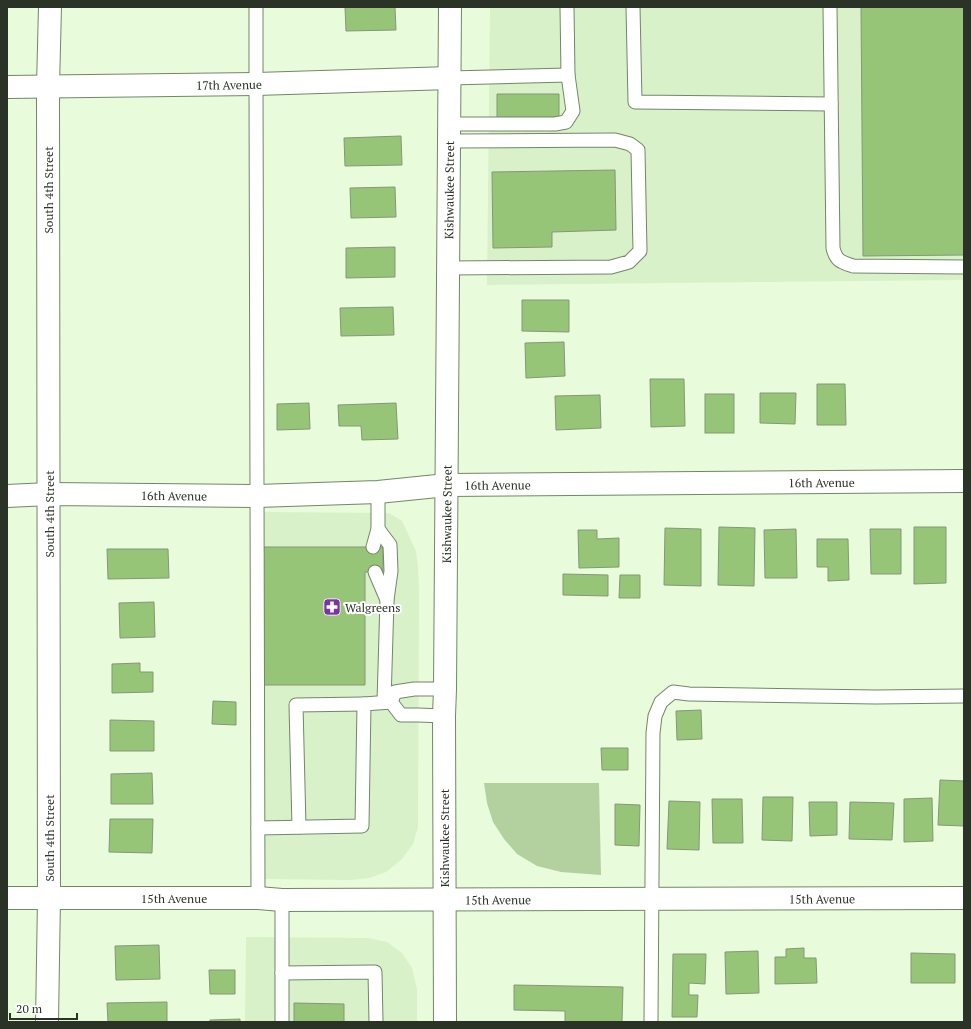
<svg xmlns="http://www.w3.org/2000/svg" width="971" height="1029" font-family="'PT Serif',serif">
<rect width="100%" height="100%" fill="#e8fcdb"/>
<!-- built -->
<g fill="#d8f1c9">
<path d="M 490,7 L 964,7 L 964,280 L 487,285 Z"/>
<path d="M 263,512 L 389,513 L 402,521 L 416,551 L 418,568 L 419,591 L 418,827 L 413,844 L 402,859 L 386,872 L 369,878 L 350,880 L 264,879 Z"/>
<path d="M 246,937 L 368,938 L 387,942 L 402,953 L 412,968 L 417,989 L 417,1022 L 245,1022 Z"/>
</g>
<!-- green -->
<path fill="#b2d19e" d="M 484,783 L 599,783 L 601,875 L 561,872 L 537,866 L 517,854 L 504,839 L 493,822 L 487,803 Z"/>
<!-- building -->
<g fill="#97c578" stroke="#849779">
<path d="M 345,7 L 395,7 L 396,30 L 346,31 Z"/>
<path d="M 861,7 L 964,7 L 964,255 L 863,256 Z"/>
<path d="M 497,94 L 559,94 L 559,122 L 497,121 Z"/>
<path d="M 401,136 L 402,165 L 345,166 L 344,138 Z"/>
<path d="M 615,170 L 616,230 L 552,232 L 552,247 L 493,248 L 492,172 Z"/>
<path d="M 395,187 L 396,217 L 351,218 L 350,188 Z"/>
<path d="M 395,247 L 395,277 L 346,278 L 346,248 Z"/>
<path d="M 522,300 L 569,300 L 569,332 L 522,331 Z"/>
<path d="M 393,307 L 394,335 L 341,336 L 340,308 Z"/>
<path d="M 564,342 L 565,376 L 526,378 L 525,343 Z"/>
<path d="M 650,379 L 684,379 L 685,426 L 651,427 Z"/>
<path d="M 817,384 L 845,384 L 846,425 L 817,425 Z"/>
<path d="M 760,393 L 796,393 L 795,424 L 760,423 Z"/>
<rect x="705" y="394" width="29" height="39"/>
<path d="M 600,395 L 601,428 L 556,430 L 555,396 Z"/>
<path d="M 309,403 L 310,429 L 277,430 L 277,404 Z"/>
<path d="M 396,403 L 398,439 L 362,440 L 361,426 L 339,426 L 338,405 Z"/>
<path d="M 719,527 L 755,528 L 754,586 L 718,585 Z"/>
<path d="M 914,527 L 946,527 L 946,583 L 914,584 Z"/>
<path d="M 665,528 L 701,529 L 701,586 L 664,585 Z"/>
<path d="M 796,529 L 797,578 L 765,578 L 764,530 Z"/>
<path d="M 870,529 L 901,529 L 901,574 L 871,574 Z"/>
<path d="M 578,530 L 597,530 L 597,539 L 619,538 L 619,567 L 579,568 Z"/>
<path d="M 817,539 L 848,539 L 849,580 L 828,581 L 828,567 L 817,567 Z"/>
<path d="M 261,547 L 383,547 L 383,572 L 365,572 L 365,685 L 261,685 Z"/>
<path d="M 107,549 L 168,549 L 169,578 L 108,579 Z"/>
<path d="M 563,574 L 608,575 L 608,596 L 563,595 Z"/>
<path d="M 620,575 L 640,575 L 640,598 L 619,598 Z"/>
<path d="M 154,602 L 155,637 L 120,638 L 119,603 Z"/>
<path d="M 140,663 L 140,672 L 153,672 L 153,692 L 112,693 L 112,664 Z"/>
<path d="M 213,701 L 236,702 L 236,725 L 212,724 Z"/>
<path d="M 701,710 L 702,739 L 677,740 L 676,711 Z"/>
<path d="M 110,720 L 154,721 L 154,751 L 110,751 Z"/>
<path d="M 601,748 L 628,748 L 628,770 L 602,770 Z"/>
<path d="M 152,773 L 153,804 L 111,804 L 111,774 Z"/>
<path d="M 940,780 L 964,781 L 964,826 L 938,825 Z"/>
<path d="M 763,797 L 793,797 L 792,841 L 762,840 Z"/>
<path d="M 932,798 L 933,841 L 904,842 L 904,799 Z"/>
<path d="M 712,799 L 742,799 L 743,843 L 713,843 Z"/>
<path d="M 669,801 L 700,802 L 699,850 L 667,849 Z"/>
<path d="M 809,802 L 837,802 L 837,835 L 810,836 Z"/>
<path d="M 850,802 L 894,803 L 892,840 L 849,839 Z"/>
<path d="M 615,804 L 640,805 L 639,846 L 615,845 Z"/>
<path d="M 110,819 L 153,819 L 152,853 L 109,852 Z"/>
<path d="M 159,945 L 160,979 L 116,980 L 115,946 Z"/>
<path d="M 804,948 L 804,958 L 816,958 L 817,983 L 775,984 L 775,957 L 786,957 L 786,949 Z"/>
<path d="M 758,951 L 759,993 L 726,994 L 725,952 Z"/>
<path d="M 911,953 L 955,954 L 955,983 L 911,983 Z"/>
<path d="M 673,954 L 706,954 L 705,984 L 689,983 L 689,995 L 698,995 L 697,1017 L 672,1017 Z"/>
<path d="M 209,970 L 235,970 L 235,994 L 210,994 Z"/>
<path d="M 514,985 L 623,987 L 622,1022 L 565,1022 L 565,1011 L 514,1010 Z"/>
<path d="M 167,1002 L 167,1022 L 108,1022 L 107,1003 Z"/>
<path d="M 294,1003 L 344,1004 L 344,1022 L 294,1022 Z"/>
<path d="M 240,1019 L 240,1022 L 210,1022 L 210,1020 Z"/>
</g>
<g fill="none" stroke-linecap="round" stroke-linejoin="round">
<defs>
<g id="lane">
<path d="M 256,7 L 256,84 L 258,898"/>
<path d="M 633,7 L 635,102 L 831,104"/>
<path d="M 830,7 L 833,248 C 836,261 841,262 853,266 L 964,267"/>
<path d="M 450,78 L 568,75"/>
<path d="M 450,124 L 555,124 L 566,122 L 573,111 L 568,75 L 567,7"/>
<path d="M 448,268 L 611,267 L 629,262 L 640,251 L 638,150 L 630,144 L 615,140 L 450,141"/>
<path d="M 378,529 L 390,545 L 391,571 L 387,600 L 384,702"/>
<path d="M 373,547 L 378,529 L 378,492"/>
<path d="M 375,572 L 387,600"/>
<path d="M 391,702 L 395,692 L 414,689 L 445,689"/>
<path d="M 391,702 L 401,715 L 418,715 L 444,716"/>
<path d="M 299,827 L 296,705 L 364,704"/>
<path d="M 258,828 L 362,826 L 364,704 L 391,702"/>
<path d="M 282,900 L 282,973"/>
<path d="M 282,1022 L 282,973 L 375,972 L 376,1022"/>
<path d="M 651,1022 L 653,733 L 655,716 L 661,702 L 673,692 L 689,694 L 876,697 L 964,696"/>
</g>
<g id="street">
<path id="s1" d="M 7,87 L 256,84 L 450,78"/>
<path id="s2" d="M 7,496 L 49,494 L 257,496 L 378,492 L 447,485 L 964,481"/>
<path d="M 47,1022 L 49,898 L 48,86 L 50,7"/>
</g>
<g id="secondary">
<path id="s3" d="M 7,898 L 258,898 L 282,900 L 964,898"/>
</g>
<g id="primary">
<path id="s4" d="M 445,1022 L 444,716 L 445,689 L 450,7"/>
</g>
</defs>
<!-- lane casing -->
<use href="#lane" stroke="#738668" stroke-width="15"/>
<!-- street casing -->
<use href="#street" stroke="#738668" stroke-width="24"/>
<!-- secondary casing -->
<use href="#secondary" stroke="#738668" stroke-width="24"/>
<!-- primary casing -->
<use href="#primary" stroke="#738668" stroke-width="24"/>
<!-- lane -->
<use href="#lane" stroke="#fff" stroke-width="13"/>
<!-- street -->
<use href="#street" stroke="#fff" stroke-width="22"/>
<!-- secondary -->
<use href="#secondary" stroke="#fff" stroke-width="22"/>
<!-- primary -->
<use href="#primary" stroke="#fff" stroke-width="22"/>
</g>
<!-- icons -->
<defs>
<symbol id="pharmacy-square" viewBox="-11 -11 22 22"><rect x="-9" y="-9" width="18" height="18" rx="4" fill="#7f31a2" stroke="#fff"/><path d="M-2-6h4v4h4v4h-4v4h-4v-4h-4v-4h4Z" fill="#fff"/></symbol>
</defs>
<g fill-rule="evenodd">
<use href="#pharmacy-square" x="322" y="597" width="20" height="20"/>
</g>
<g text-anchor="middle" dominant-baseline="central" stroke-width="4" stroke-linejoin="round" paint-order="stroke">
<!-- street labels -->
<g font-size="12" fill="#2b3326" stroke="#fff">
<text stroke="none"><textPath href="#s1" startOffset="222">17th Avenue</textPath></text>
<text transform="translate(48 190) rotate(-90)">South 4th Street</text>
<text stroke="none"><textPath href="#s4" startOffset="832">Kishwaukee Street</textPath></text>
<text stroke="none"><textPath href="#s2" startOffset="815">16th Avenue</textPath></text>
<text stroke="none"><textPath href="#s2" startOffset="491">16th Avenue</textPath></text>
<text stroke="none"><textPath href="#s2" startOffset="167">16th Avenue</textPath></text>
<text transform="translate(49 514) rotate(-90)">South 4th Street</text>
<text stroke="none"><textPath href="#s4" startOffset="508">Kishwaukee Street</textPath></text>
<text transform="translate(49 838) rotate(-90)">South 4th Street</text>
<text transform="translate(444 838) rotate(-90)">Kishwaukee Street</text>
<text stroke="none"><textPath href="#s3" startOffset="167">15th Avenue</textPath></text>
<text stroke="none"><textPath href="#s3" startOffset="815">15th Avenue</textPath></text>
<text stroke="none"><textPath href="#s3" startOffset="491">15th Avenue</textPath></text>
</g>
<!-- poi labels -->
<g font-size="12" fill="#2b3326" stroke="#fff" text-anchor="start">
<text x="345" y="607">Walgreens</text>
</g>
</g>
<!-- border -->
<rect width="971" height="1029" fill="none" stroke="#2b3326" stroke-width="16"/>
<!-- scale -->
<path d="M10 1013v6h67v-6" fill="none" stroke="#2b3326" stroke-width="2"/>
<text x="16" y="1013" font-size="12" fill="#2b3326" stroke="#ffffff" stroke-width="3" paint-order="stroke">20 m</text>
</svg>
